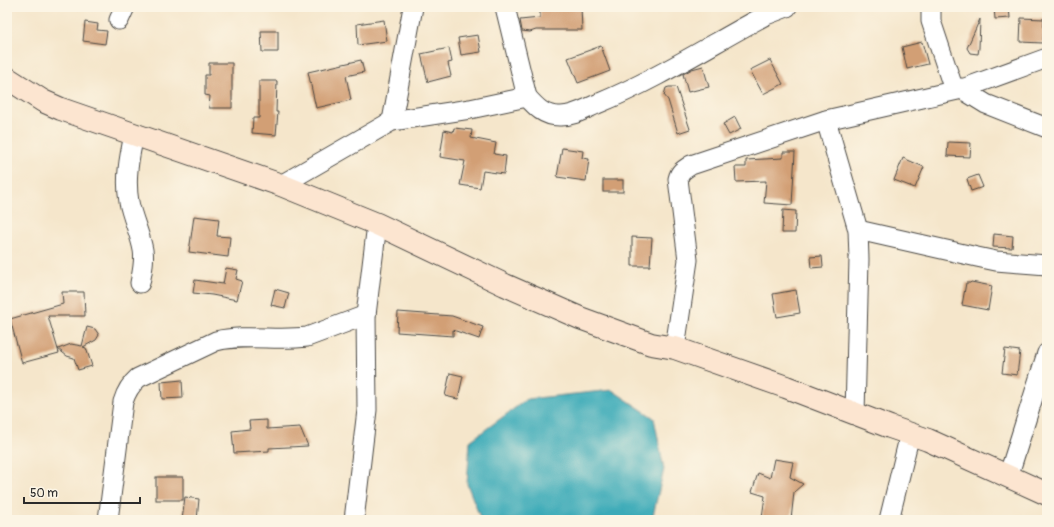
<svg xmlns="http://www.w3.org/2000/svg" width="1054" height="527" font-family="Pangolin,sans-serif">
<rect width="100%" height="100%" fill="#fcf5e5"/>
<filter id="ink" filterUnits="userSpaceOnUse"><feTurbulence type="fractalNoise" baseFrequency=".025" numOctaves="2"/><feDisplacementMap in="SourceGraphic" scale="8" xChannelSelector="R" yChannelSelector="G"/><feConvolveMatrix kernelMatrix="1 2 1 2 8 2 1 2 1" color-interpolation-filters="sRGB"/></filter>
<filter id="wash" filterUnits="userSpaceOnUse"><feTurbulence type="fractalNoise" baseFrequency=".012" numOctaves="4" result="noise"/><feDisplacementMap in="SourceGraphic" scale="16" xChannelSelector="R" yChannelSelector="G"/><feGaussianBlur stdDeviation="0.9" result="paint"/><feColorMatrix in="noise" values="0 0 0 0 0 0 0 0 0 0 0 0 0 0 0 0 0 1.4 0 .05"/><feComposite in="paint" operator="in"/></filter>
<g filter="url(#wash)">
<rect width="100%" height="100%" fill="#f5e6cb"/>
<!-- water -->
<path fill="#3baab8" stroke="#336a72" d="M 612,390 L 654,418 L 664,469 L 652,520 L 481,520 L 467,484 L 470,441 L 527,399 Z"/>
<g id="blocks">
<!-- building -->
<g fill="#d29f74">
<path d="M 540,7 L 581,7 L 582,30 L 536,30 L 530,32 L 522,31 L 520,20 L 540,18 Z"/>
<path d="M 994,7 L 1009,7 L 1010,18 L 995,19 Z"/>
<path d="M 1021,18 L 1044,19 L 1043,43 L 1020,42 Z"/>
<path d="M 980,19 L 979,48 L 978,54 L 970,53 L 967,48 Z"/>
<path d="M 384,20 L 387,41 L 358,45 L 357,24 Z"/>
<path d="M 85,22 L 98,24 L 97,30 L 107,31 L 105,44 L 83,41 Z"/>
<path d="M 261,31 L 278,31 L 278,52 L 262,52 Z"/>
<path d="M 478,35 L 481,52 L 461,55 L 458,38 Z"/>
<path d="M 922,42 L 928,64 L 907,69 L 902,47 Z"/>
<path d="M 601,46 L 610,71 L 578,83 L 568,58 Z"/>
<path d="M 449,48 L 452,62 L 448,63 L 451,76 L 428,82 L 421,54 Z"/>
<path d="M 361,60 L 364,72 L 346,76 L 351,100 L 316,108 L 308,72 Z"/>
<path d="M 770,60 L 783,84 L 763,94 L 750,70 Z"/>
<path d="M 209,63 L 232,63 L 232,108 L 209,108 L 210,96 L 205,95 L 205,75 L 209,75 Z"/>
<path d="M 703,66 L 709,87 L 688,92 L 683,74 L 692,69 Z"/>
<path d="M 259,81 L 277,81 L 276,112 L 278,112 L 276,135 L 252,133 L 253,118 L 259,118 Z"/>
<path d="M 669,87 L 676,87 L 690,129 L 678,133 L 668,100 L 664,95 L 666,88 Z"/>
<path d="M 735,117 L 741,129 L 729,135 L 723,124 Z"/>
<path d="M 454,128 L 472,130 L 471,138 L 496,143 L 494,154 L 506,156 L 504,174 L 483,171 L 480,188 L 460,185 L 465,161 L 440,157 L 444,130 L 453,132 Z"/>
<path d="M 948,142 L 971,143 L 970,157 L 947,156 Z"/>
<path d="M 562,148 L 583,151 L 582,158 L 589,159 L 586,181 L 557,177 Z"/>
<path d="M 783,152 L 795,152 L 792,205 L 764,203 L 766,181 L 736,182 L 735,167 L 746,167 L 746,160 L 783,158 Z"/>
<path d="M 903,158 L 924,167 L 915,188 L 894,180 Z"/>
<path d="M 978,175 L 983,187 L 971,191 L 967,179 Z"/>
<rect x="603" y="180" width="20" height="12"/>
<path d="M 783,210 L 796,211 L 795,233 L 782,233 Z"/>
<path d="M 194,216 L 219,219 L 217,236 L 230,237 L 228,257 L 189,252 Z"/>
<path d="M 994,234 L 1013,236 L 1012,248 L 993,247 Z"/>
<path d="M 632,237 L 652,238 L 650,266 L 632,266 Z"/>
<path d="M 822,256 L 823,267 L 811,268 L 810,257 Z"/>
<path d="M 226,268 L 238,270 L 236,279 L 242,281 L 237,300 L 212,295 L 193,293 L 195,280 L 223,284 Z"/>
<path d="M 971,282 L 992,286 L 988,310 L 962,305 L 966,283 L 970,283 Z"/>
<path d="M 275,289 L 289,293 L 285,308 L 271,305 Z"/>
<path d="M 796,290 L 800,313 L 777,317 L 773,294 Z"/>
<path d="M 62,292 L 84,292 L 85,316 L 48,316 L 59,353 L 22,363 L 10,319 L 63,304 Z"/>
<path d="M 398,312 L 452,316 L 483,327 L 479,339 L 453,330 L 453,336 L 397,332 Z"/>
<path d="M 87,327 L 95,329 L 99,335 L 96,340 L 83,347 L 86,348 L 92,366 L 78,370 L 74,358 L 67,356 L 58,349 L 71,344 L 82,346 Z"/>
<path d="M 1005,349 L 1020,351 L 1017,375 L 1002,373 Z"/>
<path d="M 450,373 L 463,376 L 458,399 L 445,396 Z"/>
<path d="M 182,380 L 183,398 L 162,399 L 161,382 Z"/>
<path d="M 267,420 L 267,429 L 300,427 L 308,446 L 269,448 L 269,451 L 234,453 L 232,431 L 250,429 L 249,421 Z"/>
<path d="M 774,459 L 793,462 L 790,477 L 803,484 L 794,492 L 791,520 L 762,518 L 765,496 L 752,492 L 758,473 L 770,478 Z"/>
<rect x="156" y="477" width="27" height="23"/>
<path d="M 185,497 L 199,499 L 197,520 L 182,520 Z"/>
</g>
</g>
</g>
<g filter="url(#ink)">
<use href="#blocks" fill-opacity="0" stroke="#494743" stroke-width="1"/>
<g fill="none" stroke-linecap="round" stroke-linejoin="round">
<defs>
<g id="street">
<path d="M 505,7 L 527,97"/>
<path d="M 931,7 L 931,21 L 953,87 L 960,88 L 986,104 L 1047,128"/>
<path d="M 119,20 L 125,7"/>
<path d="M 826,120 L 858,230 L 859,259 L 855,413"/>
<path d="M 392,121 L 413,7"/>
<path d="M 134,135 C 129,158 125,179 129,202 C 132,218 140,233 143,250 C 145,261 142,273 140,283"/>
<path d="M 281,185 L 392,121 L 470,109 L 527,97 C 536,107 544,116 559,116 C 572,117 585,109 597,104 C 656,80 710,45 766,15 L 787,7"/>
<path d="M 858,230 L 977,257 L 996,261 L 1047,265"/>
<path d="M 675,348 L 688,260 L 678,179 C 680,171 685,169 691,165 L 826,120 L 962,89 L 1047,58"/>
<path d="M 1008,477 L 1047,353"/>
<path d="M 108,520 L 123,402 C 126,392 130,385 138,378 L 216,341 C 245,334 277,341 307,337 L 366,315"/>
<path d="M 354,520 L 367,410 L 366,315 L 377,224"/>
<path d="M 889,520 L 910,434"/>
</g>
<path id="secondary" d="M 7,78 L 43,101 L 61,109 L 281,185 L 377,224 L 505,285 L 580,318 L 651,344 L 675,348 L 786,387 L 890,427 L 928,440 L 1047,494"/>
</defs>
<!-- street casing -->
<use href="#street" stroke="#494743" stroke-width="21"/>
<!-- secondary casing -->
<use href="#secondary" stroke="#494743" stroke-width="24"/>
<!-- street -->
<use href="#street" stroke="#fff" stroke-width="19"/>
<!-- secondary -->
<use href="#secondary" stroke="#fce5d0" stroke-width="22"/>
</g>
</g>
<!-- margin -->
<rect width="1054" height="527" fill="none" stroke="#fcf5e5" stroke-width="24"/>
<!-- scale -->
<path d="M24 497v6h116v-6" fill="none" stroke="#2b2b2b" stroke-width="2"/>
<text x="30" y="497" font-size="12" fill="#2b2b2b" stroke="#fcf5e5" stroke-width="3" paint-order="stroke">50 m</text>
</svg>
